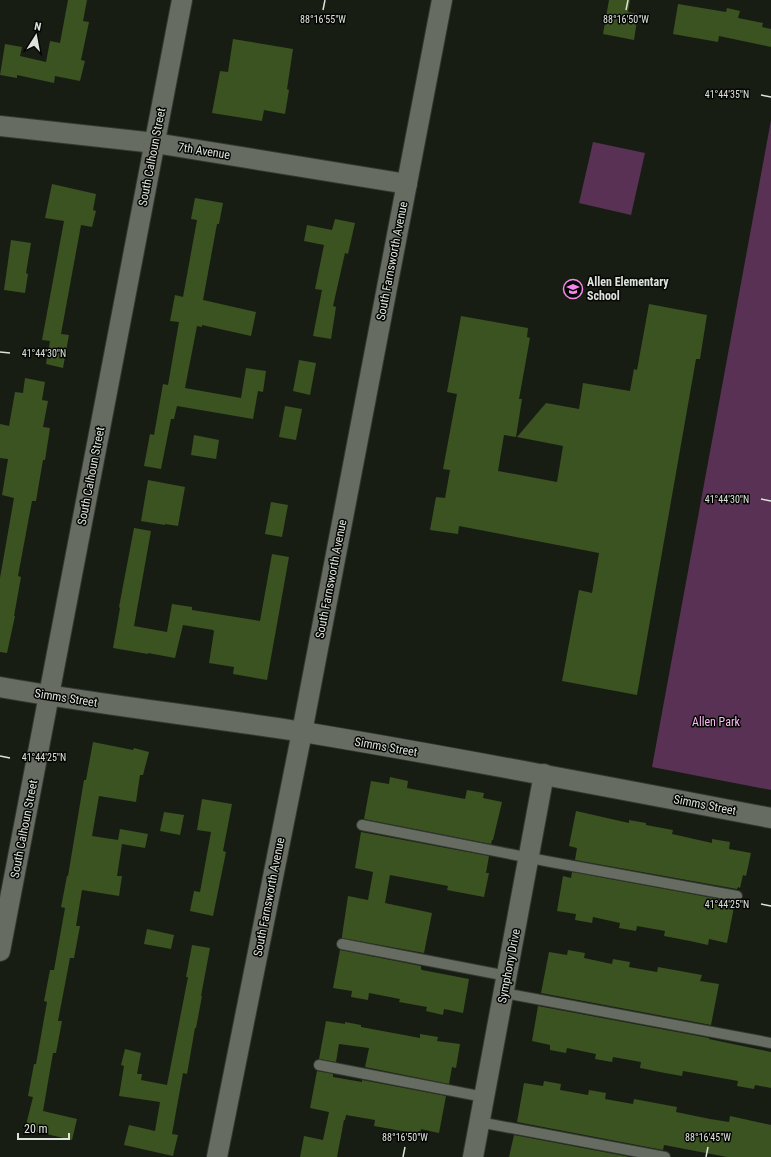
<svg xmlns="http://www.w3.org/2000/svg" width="771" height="1157" font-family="'Roboto Condensed',sans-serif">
<rect width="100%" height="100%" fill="#181d14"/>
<!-- green -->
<g fill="#583154">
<path d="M 771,120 L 771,790 L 652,767 Z"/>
<path d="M 593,142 L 645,153 L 631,215 L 579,203 Z"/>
</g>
<!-- building -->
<g fill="#3a5321">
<path d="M 68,0 L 87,0 L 83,21 L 89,22 L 81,60 L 85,61 L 80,81 L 55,76 L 54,83 L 17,75 L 17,78 L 0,75 L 5,44 L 22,47 L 20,56 L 46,62 L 50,41 L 60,43 Z"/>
<path d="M 609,0 L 630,0 L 628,12 L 638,14 L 634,40 L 603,34 Z"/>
<path d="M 678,4 L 726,12 L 727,8 L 740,11 L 738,18 L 763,23 L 762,27 L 771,29 L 771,47 L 719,36 L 718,42 L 673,34 Z"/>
<path d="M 233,39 L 293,49 L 287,89 L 289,90 L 285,114 L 264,110 L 262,121 L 212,113 L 220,71 L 228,72 Z"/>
<path d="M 52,184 L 96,194 L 93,210 L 96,211 L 92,227 L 81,225 L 61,334 L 69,335 L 63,368 L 46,364 L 50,341 L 42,340 L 64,221 L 45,218 Z"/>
<path d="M 195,198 L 223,203 L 219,224 L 217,224 L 203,300 L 256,312 L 251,336 L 202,325 L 202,327 L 197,326 L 185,388 L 241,398 L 246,368 L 266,371 L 263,392 L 258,391 L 253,419 L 177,406 L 174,419 L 171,419 L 161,469 L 144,466 L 150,434 L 154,435 L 163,384 L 168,385 L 179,322 L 170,321 L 175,295 L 183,297 L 197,220 L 191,219 Z"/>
<path d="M 335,219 L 355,223 L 348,254 L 345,253 L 333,306 L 336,307 L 331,339 L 313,336 L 322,290 L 315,289 L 324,245 L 304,241 L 307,225 L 332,230 Z"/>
<path d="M 11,240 L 31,243 L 26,273 L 28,274 L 25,293 L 4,290 Z"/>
<path d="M 649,304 L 707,315 L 700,359 L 696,359 L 637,695 L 562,681 L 579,590 L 592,593 L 599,553 L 459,526 L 458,534 L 430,530 L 436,497 L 445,498 L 450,470 L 443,469 L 457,394 L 447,392 L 461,316 L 528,328 L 527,337 L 530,338 L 519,399 L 522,399 L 516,437 L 504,435 L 498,471 L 557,482 L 563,446 L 517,437 L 546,403 L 579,409 L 583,383 L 630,391 L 634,369 L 637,370 Z"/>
<path d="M 299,360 L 316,363 L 310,395 L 293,391 Z"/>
<path d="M 25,378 L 45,382 L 42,400 L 48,401 L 43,427 L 50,428 L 45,460 L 43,460 L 36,501 L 32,501 L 18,576 L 21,577 L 14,616 L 15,616 L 7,653 L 0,652 L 0,578 L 14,498 L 2,495 L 8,459 L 0,458 L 0,424 L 9,426 L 15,392 L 23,393 Z"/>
<path d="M 285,406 L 302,409 L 296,440 L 279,437 Z"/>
<path d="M 194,435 L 219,440 L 216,459 L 191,455 Z"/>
<path d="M 148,480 L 185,487 L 178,526 L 165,524 L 165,525 L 141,521 Z"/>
<path d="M 271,502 L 288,505 L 282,537 L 265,534 Z"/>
<path d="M 134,528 L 151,531 L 134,626 L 167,632 L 172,604 L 192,607 L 192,610 L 260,621 L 272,554 L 289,557 L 267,680 L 233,674 L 234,667 L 209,663 L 214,631 L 213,630 L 183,625 L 175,658 L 148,653 L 148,654 L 113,648 L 120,608 L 119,607 Z"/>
<path d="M 93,742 L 133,750 L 134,748 L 149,752 L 143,775 L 140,775 L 136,802 L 99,796 L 92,836 L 118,840 L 120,829 L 148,834 L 145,848 L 122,844 L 117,876 L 122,876 L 119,896 L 82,890 L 76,926 L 80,926 L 74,958 L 70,958 L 58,1021 L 62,1021 L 56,1053 L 53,1053 L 43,1111 L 77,1119 L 72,1140 L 25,1129 L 33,1097 L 28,1096 L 34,1064 L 36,1064 L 47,1002 L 44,1001 L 50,970 L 54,970 L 65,908 L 61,907 L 67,876 L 68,876 L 84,780 L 86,780 Z"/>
<path d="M 390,777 L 408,781 L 407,788 L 465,799 L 467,790 L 484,793 L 483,798 L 502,802 L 493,840 L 492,840 L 491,844 L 364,819 L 371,781 L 389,784 Z"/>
<path d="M 202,799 L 232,804 L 223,851 L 226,852 L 213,916 L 190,911 L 194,891 L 200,892 L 211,832 L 197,830 Z"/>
<path d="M 576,811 L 629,823 L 629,820 L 646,823 L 646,825 L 673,830 L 672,834 L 712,843 L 712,839 L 730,842 L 729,849 L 751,853 L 746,876 L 743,875 L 740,888 L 738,887 L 737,889 L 575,860 L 577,848 L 569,846 Z"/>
<path d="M 164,812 L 184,815 L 180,835 L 160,831 Z"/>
<path d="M 361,832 L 489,856 L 486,873 L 489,873 L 484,897 L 447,890 L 448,886 L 390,875 L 385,903 L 432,913 L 424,953 L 342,938 L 342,936 L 348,896 L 368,900 L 373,872 L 355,868 Z"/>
<path d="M 572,872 L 735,902 L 727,943 L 709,939 L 708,945 L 690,941 L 664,936 L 665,931 L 637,926 L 636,931 L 619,928 L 620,923 L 593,917 L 592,923 L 575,920 L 576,914 L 557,911 L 563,876 L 571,878 Z"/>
<path d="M 147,929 L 174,935 L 171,949 L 144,944 Z"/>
<path d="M 192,945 L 210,948 L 201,996 L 202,996 L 196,1028 L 195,1028 L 187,1074 L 183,1073 L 172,1134 L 178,1135 L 173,1156 L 124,1145 L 129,1125 L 155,1131 L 160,1102 L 119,1096 L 124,1066 L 121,1065 L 125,1049 L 141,1053 L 137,1074 L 142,1074 L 141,1080 L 167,1085 L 188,977 L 186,977 Z"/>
<path d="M 340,950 L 421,966 L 421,969 L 422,970 L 469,979 L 463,1013 L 444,1009 L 443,1015 L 426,1011 L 427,1007 L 399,1002 L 400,999 L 369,993 L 368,1000 L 351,997 L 352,991 L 333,988 Z"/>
<path d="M 568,950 L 585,953 L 584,958 L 612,964 L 613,959 L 630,962 L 629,967 L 657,972 L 658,967 L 702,975 L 700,981 L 719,984 L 711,1025 L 541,993 L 549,952 L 567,955 Z"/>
<path d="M 538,1006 L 709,1038 L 709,1039 L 771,1052 L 771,1088 L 755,1085 L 754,1089 L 737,1086 L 738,1081 L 683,1071 L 682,1076 L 665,1073 L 640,1068 L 641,1062 L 613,1057 L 612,1062 L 595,1059 L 596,1054 L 567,1048 L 566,1053 L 550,1050 L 550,1045 L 532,1041 Z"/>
<path d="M 326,1021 L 345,1024 L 345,1022 L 361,1025 L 361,1027 L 420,1038 L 420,1034 L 438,1037 L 437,1041 L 460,1044 L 456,1068 L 452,1067 L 449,1084 L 365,1067 L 369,1048 L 339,1044 L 336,1062 L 319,1059 Z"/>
<path d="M 317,1071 L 333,1074 L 333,1077 L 362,1082 L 362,1080 L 446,1096 L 439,1133 L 421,1129 L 420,1134 L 402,1131 L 374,1126 L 375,1120 L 346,1115 L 345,1120 L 344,1120 L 337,1157 L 300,1157 L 304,1136 L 323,1140 L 329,1112 L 310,1108 Z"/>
<path d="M 544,1081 L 561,1084 L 560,1090 L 588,1095 L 589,1090 L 606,1093 L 605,1099 L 633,1104 L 634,1099 L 677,1107 L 676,1112 L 710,1119 L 729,1122 L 730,1116 L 771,1125 L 771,1157 L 727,1157 L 664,1145 L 663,1150 L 517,1122 L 524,1083 L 543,1086 Z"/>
<path d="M 514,1135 L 630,1157 L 509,1157 Z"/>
</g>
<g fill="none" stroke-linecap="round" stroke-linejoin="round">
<defs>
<g id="service">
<path d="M 362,825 L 551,862 L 737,896"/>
<path d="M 342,944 L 507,976"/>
<path d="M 504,993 L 771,1043"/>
<path d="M 319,1065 L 484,1097"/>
<path d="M 479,1122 L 665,1157"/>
</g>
<g id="minor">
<path d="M 0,126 L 155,143 L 407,184"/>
<path d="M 0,687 C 101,705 202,716 303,732 C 460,758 615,788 771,818"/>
<path d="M 0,951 L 182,0"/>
<path d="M 217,1157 L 302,732 L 442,0"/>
<path d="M 473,1157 L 544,774"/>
</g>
</defs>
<!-- service casing -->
<use href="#service" stroke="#343832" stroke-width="12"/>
<!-- minor casing -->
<use href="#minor" stroke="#343832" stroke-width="22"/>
<!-- service -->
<use href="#service" stroke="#666c61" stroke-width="10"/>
<!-- minor -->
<use href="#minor" stroke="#666c61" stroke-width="20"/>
</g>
<!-- ticks -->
<path fill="none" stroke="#dee2dc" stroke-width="1.5" d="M 323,10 L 325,0M 626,10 L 628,0M 761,95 L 771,97M 0,352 L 10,353M 761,499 L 771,501M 0,756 L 10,758M 761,904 L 771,906M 403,1157 L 405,1147M 706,1157 L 708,1147"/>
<!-- icons -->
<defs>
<symbol id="school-ring" viewBox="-11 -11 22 22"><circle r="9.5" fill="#050704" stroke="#f788eb" stroke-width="1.5"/><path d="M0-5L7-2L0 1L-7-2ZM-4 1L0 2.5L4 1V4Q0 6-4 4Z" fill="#f788eb"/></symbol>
</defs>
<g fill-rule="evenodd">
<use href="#school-ring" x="562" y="278" width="22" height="22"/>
</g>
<g text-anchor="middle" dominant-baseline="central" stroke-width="3" stroke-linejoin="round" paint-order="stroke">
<!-- street labels -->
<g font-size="12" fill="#dee2dc" stroke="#050704">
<text transform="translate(204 151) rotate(9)">7th Avenue</text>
<text transform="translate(152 157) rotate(-79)">South Calhoun Street</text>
<text transform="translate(392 261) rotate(-79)">South Farnsworth Avenue</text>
<text transform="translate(91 476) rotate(-79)">South Calhoun Street</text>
<text transform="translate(331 579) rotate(-79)">South Farnsworth Avenue</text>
<text transform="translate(66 698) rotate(9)">Simms Street</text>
<text transform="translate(386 747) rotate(10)">Simms Street</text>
<text transform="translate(705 805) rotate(11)">Simms Street</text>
<text transform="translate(24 829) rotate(-79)">South Calhoun Street</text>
<text transform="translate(269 897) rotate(-79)">South Farnsworth Avenue</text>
<text transform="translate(509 966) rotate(-79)">Symphony Drive</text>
</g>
<!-- poi labels -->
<g font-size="12" font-weight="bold" fill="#dee2dc" stroke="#050704" text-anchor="start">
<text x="587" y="282">Allen Elementary<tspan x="587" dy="14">School</tspan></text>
</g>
<!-- park labels -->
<g font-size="12" fill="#feb8f4" stroke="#050704">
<text x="716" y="722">Allen Park</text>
</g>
</g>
<g font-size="10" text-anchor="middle" fill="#dee2dc" stroke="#050704" stroke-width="3" stroke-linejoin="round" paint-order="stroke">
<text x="323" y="23">88°16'55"W</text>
<text x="626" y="23">88°16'50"W</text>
<text x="727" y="98">41°44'35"N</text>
<text x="44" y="357">41°44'30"N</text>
<text x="727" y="503">41°44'30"N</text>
<text x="44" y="761">41°44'25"N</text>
<text x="727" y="908">41°44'25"N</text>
<text x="405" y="1141">88°16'50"W</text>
<text x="708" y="1141">88°16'45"W</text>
</g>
<!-- north arrow -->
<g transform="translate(36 36) rotate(11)" stroke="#050704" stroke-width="3" paint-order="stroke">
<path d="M0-3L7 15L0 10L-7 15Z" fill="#dee2dc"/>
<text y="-6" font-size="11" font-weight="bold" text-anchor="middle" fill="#dee2dc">N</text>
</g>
<!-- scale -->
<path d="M18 1133v6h51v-6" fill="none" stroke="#dee2dc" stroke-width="2"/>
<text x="24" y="1133" font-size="12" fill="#dee2dc" stroke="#050704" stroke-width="3" paint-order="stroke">20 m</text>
</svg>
